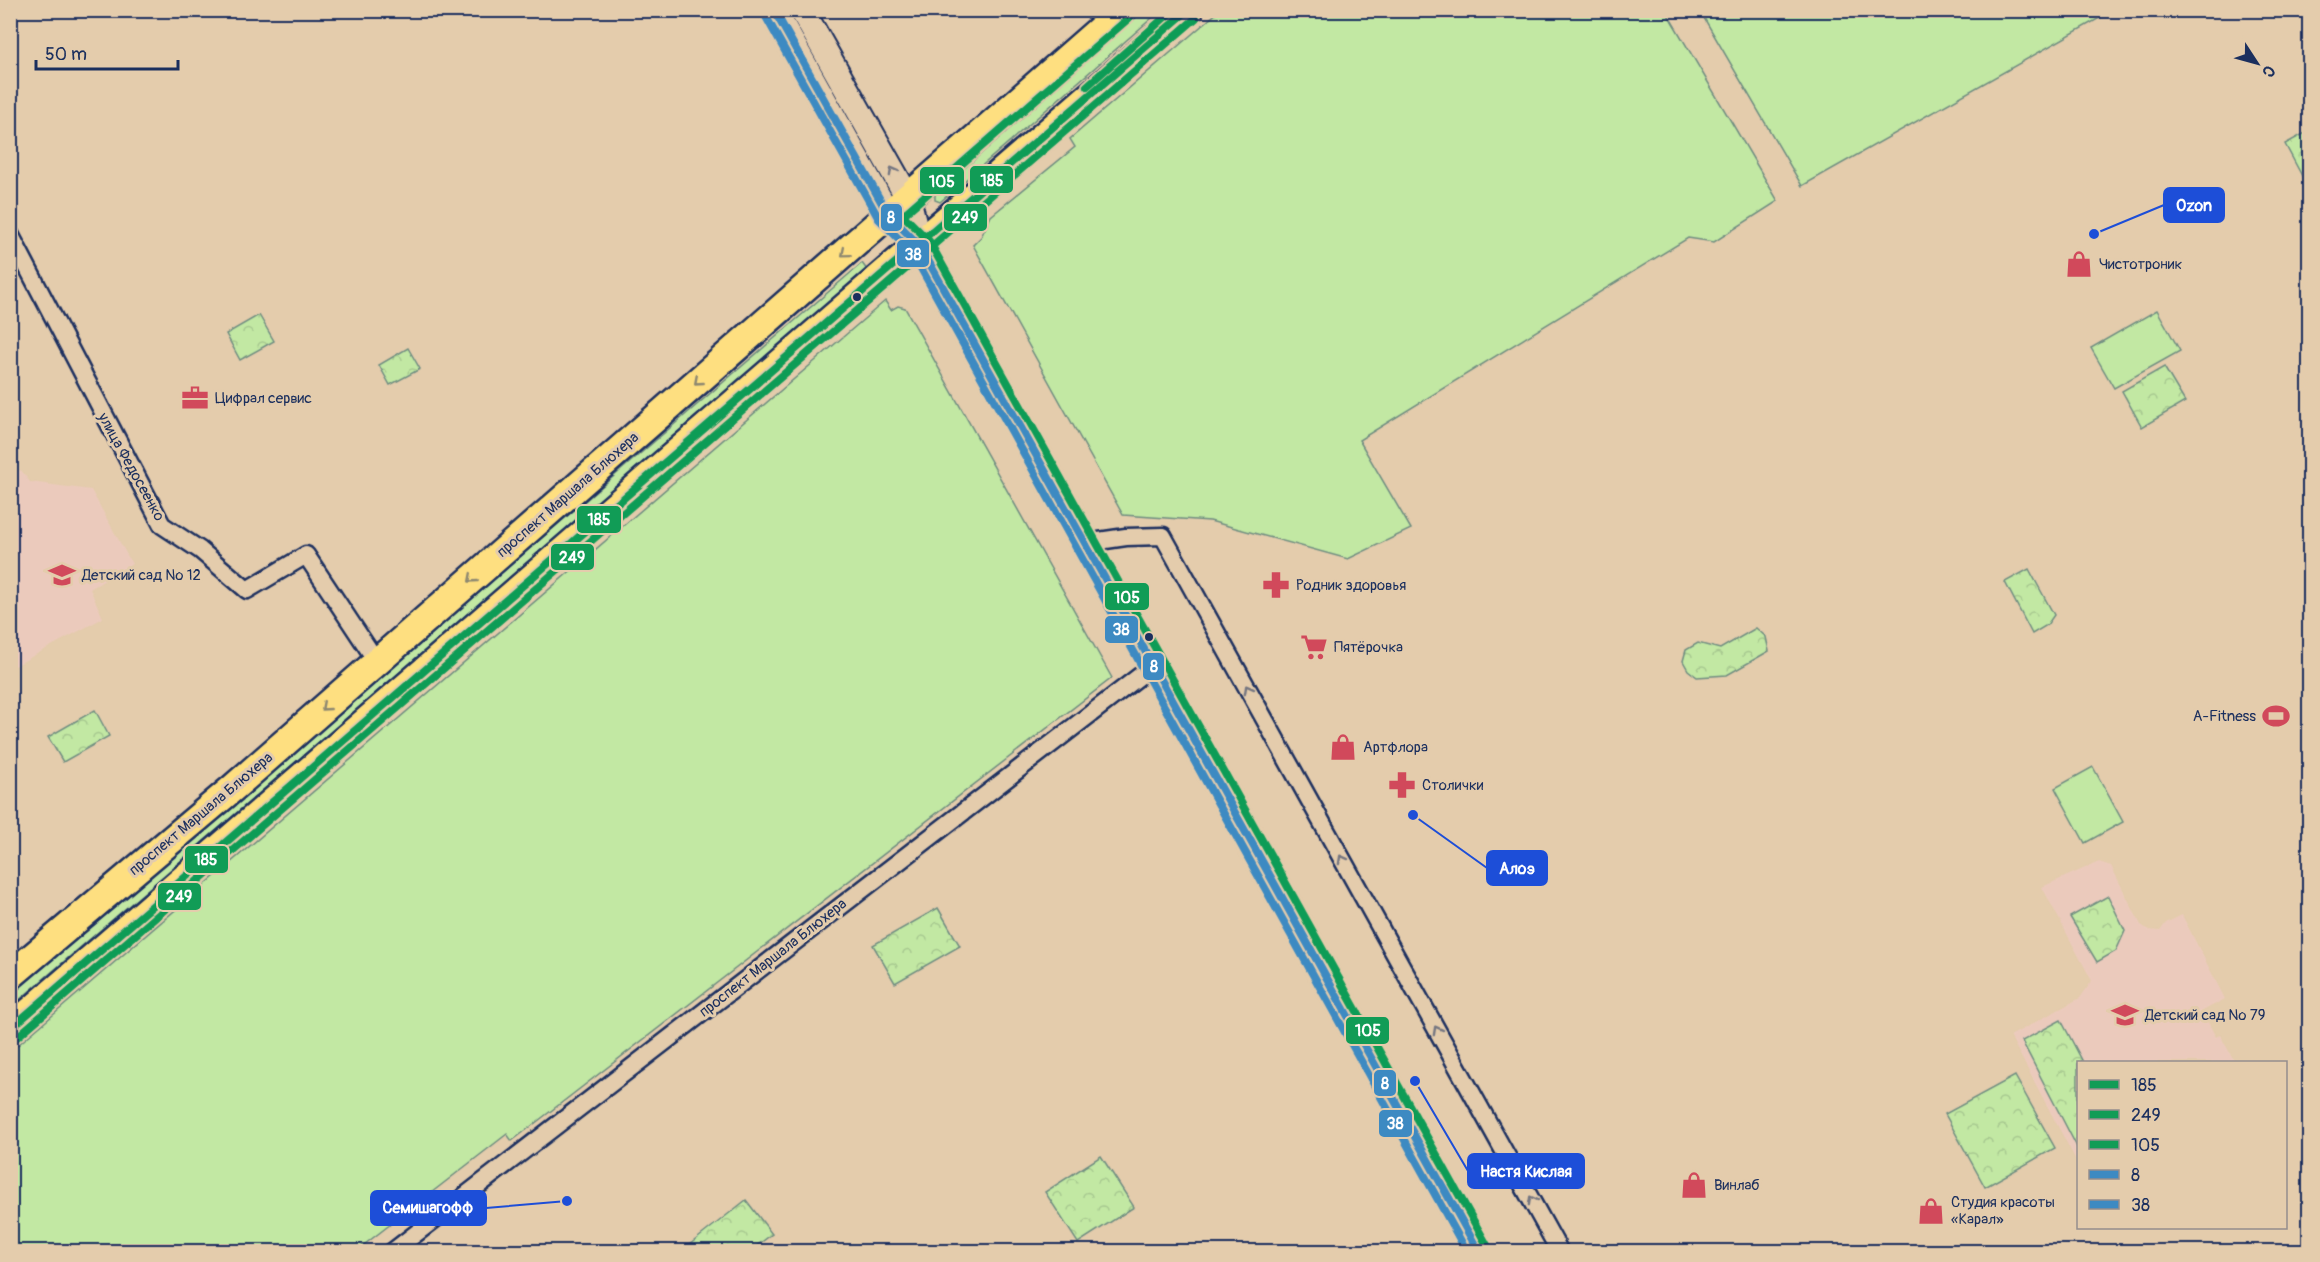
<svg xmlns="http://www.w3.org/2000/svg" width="2320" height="1262" font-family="Pangolin,sans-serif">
<defs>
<pattern id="forest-crowns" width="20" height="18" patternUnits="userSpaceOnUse" patternTransform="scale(1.5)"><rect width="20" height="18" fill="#c2e8a3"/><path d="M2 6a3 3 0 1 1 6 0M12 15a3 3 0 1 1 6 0" fill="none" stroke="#a6c78f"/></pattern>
</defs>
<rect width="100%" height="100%" fill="#e4ccac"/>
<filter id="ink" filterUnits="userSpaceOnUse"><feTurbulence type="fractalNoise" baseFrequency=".0167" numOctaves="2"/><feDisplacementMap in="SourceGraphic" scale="12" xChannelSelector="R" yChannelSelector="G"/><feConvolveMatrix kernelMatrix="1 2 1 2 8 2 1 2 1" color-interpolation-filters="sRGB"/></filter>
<g filter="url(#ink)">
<!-- built -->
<g fill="#ebcabc">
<path d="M 21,470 L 30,482 L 91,490 L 132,564 L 90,589 L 103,618 L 11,668 L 11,475 Z"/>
<path d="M 2099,862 L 2111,866 L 2141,925 L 2149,930 L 2160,931 L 2166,923 L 2182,915 L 2225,999 L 2199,1013 L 2202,1019 L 2205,1017 L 2216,1037 L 2220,1035 L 2235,1062 L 2078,1062 L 2078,1164 L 2010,1036 L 2080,998 L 2092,981 L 2042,887 Z"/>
</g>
<!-- grass -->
<g fill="#c2e8a3" stroke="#6e8c80" stroke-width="1.5">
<path d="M 1143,11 L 1160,11 L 940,202 L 935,200 L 935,190 Z"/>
<path d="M 1219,11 L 1666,11 L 1778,201 L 1714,242 L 1688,238 L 1359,440 L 1411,529 L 1348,559 L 1210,521 L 1123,515 L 973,245 L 981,237 L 991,216 L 1075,147 L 1070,139 Z"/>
<path d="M 1700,11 L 1699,11 L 2112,11 L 1802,186 Z"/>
<path d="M 862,263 L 867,270 L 11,1007 L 11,994 Z"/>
<path d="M 885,301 L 891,310 L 898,306 L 905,308 L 1112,678 L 512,1141 L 507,1134 L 356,1251 L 11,1251 L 11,1051 Z"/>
<path d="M 2157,310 L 2180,351 L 2114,388 L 2091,348 Z"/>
<path d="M 2093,767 L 2123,822 L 2085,843 L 2055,788 Z"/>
</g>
<!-- forest -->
<g fill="url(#forest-crowns)" stroke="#6e8c80" stroke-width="1.5">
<path d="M 2309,131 L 2309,189 L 2285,144 Z"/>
<path d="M 259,315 L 274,341 L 240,360 L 226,334 Z"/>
<path d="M 408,348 L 420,369 L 390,385 L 379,365 Z"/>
<path d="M 2164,367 L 2185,402 L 2142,427 L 2122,391 Z"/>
<path d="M 2029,569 L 2054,615 L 2047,625 L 2032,634 L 2005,582 Z"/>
<path d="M 1756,628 L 1766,637 L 1769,651 L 1727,675 L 1697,677 L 1688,670 L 1683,661 L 1686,650 L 1698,643 L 1720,649 Z"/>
<path d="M 95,710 L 109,736 L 63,762 L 48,737 Z"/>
<path d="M 2108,896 L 2125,931 L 2116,951 L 2097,962 L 2070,917 Z"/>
<path d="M 938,908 L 960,946 L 895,983 L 873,945 Z"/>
<path d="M 2061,1020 L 2083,1062 L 2078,1062 L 2078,1149 L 2022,1041 Z"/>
<path d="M 2015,1076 L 2055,1148 L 1985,1187 L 1945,1114 Z"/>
<path d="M 1101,1156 L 1134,1207 L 1078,1243 L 1045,1192 Z"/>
<path d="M 746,1200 L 772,1234 L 750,1251 L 694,1251 L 689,1245 Z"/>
</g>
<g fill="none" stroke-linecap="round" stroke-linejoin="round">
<defs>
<g id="street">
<path d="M 10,234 L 162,525 L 200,550 L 247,590 L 306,555 L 377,662"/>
<path d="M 1085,543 L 1126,537 L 1163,536 L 1560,1252"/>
<path d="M 392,1252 L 1154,665"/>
</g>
<g id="secondary">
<path d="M 774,10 L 888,214 L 901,227"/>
<path d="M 802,10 L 908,198 L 920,246 L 1479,1252"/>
</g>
<g id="primary">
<path d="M 10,976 L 233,788 L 1122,10"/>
<path d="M 10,1029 L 1189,10"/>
</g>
</defs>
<!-- street casing -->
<use href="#street" stroke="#1b2f5e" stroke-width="21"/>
<!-- secondary casing -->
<use href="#secondary" stroke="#1b2f5e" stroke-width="28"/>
<!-- primary casing -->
<use href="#primary" stroke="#1b2f5e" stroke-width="32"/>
<!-- street -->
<use href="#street" stroke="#e4ccac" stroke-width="16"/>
<!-- secondary -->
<use href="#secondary" stroke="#e4ccac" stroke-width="24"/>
<!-- primary -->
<use href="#primary" stroke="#fedf80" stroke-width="27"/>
<defs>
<path id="bus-1" d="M 10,1029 L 1188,10"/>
<path id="bus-2" d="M 17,1037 L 1196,18"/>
<g id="bus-3">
<path d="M 1129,18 L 903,215 L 929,241 L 1488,1247"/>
<path d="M 1087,86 L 1173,10"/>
</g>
<path id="bus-4" d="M 774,10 L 888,214 L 920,246 L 1479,1252"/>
<path id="bus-5" d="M 765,15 L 879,219 L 912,252 L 1467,1252"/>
</defs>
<!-- bus-1 casing -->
<use href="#bus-1" stroke="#e4ccac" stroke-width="12"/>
<!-- bus-2 casing -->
<use href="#bus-2" stroke="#e4ccac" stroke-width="12"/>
<!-- bus-3 casing -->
<use href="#bus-3" stroke="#e4ccac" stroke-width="12"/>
<!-- bus-4 casing -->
<use href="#bus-4" stroke="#e4ccac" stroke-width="12"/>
<!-- bus-5 casing -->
<use href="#bus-5" stroke="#e4ccac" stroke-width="12"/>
<!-- bus-1 -->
<use href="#bus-1" stroke="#119c56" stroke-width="8"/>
<!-- bus-2 -->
<use href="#bus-2" stroke="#119c56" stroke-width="8"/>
<!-- bus-3 -->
<use href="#bus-3" stroke="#119c56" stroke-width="8"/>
<!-- bus-4 -->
<use href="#bus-4" stroke="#3d8ac2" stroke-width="8"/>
<!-- bus-5 -->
<use href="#bus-5" stroke="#3d8ac2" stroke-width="8"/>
</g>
<!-- one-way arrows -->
<defs><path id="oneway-chevron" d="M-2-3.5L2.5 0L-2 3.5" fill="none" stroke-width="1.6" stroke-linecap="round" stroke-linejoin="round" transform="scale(1.5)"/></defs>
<g stroke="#757681">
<use href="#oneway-chevron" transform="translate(893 171) rotate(-119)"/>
<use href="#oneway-chevron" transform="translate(1248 689) rotate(-119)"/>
<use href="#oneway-chevron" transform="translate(1342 859) rotate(-119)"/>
<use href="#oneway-chevron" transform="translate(1437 1030) rotate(-119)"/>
<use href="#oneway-chevron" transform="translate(1532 1200) rotate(-119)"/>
</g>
<g stroke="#8c876f">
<use href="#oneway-chevron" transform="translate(845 253) rotate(140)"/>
<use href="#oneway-chevron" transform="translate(698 381) rotate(139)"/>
<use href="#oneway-chevron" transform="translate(472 579) rotate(139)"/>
<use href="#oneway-chevron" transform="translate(325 707) rotate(139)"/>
</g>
</g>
<!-- icons -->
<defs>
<symbol id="shop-bare" viewBox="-9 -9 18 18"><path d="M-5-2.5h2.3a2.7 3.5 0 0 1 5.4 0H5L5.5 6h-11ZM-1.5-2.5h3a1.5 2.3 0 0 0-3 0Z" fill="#d1495b" stroke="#e4ccac" stroke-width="2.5" paint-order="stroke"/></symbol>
<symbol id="office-bare" viewBox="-9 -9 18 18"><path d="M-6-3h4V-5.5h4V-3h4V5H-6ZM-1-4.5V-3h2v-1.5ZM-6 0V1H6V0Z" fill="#d1495b" stroke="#e4ccac" stroke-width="2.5" paint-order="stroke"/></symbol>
<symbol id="school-bare" viewBox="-9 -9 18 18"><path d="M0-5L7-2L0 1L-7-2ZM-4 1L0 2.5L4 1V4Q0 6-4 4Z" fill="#d1495b" stroke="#e4ccac" stroke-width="2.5" paint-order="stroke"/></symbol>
<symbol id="pharmacy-bare" viewBox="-9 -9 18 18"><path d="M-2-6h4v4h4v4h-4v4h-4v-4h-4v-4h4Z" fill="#d1495b" stroke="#e4ccac" stroke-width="2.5" paint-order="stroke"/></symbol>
<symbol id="supermarket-bare" viewBox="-9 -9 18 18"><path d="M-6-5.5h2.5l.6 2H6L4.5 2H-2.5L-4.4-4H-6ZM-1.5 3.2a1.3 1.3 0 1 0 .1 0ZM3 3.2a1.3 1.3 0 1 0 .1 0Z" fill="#d1495b" stroke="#e4ccac" stroke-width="2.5" paint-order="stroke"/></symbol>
<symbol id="stadium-bare" viewBox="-9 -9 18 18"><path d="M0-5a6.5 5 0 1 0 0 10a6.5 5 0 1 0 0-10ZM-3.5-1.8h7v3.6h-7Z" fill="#d1495b" stroke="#e4ccac" stroke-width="2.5" paint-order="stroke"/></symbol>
</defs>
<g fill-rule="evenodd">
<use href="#shop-bare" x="2060" y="245" width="38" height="38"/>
<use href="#office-bare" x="176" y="379" width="38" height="38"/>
<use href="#school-bare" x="43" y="556" width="38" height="38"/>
<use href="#pharmacy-bare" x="1257" y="566" width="38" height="38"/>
<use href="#supermarket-bare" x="1295" y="628" width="38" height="38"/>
<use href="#stadium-bare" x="2257" y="697" width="38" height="38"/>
<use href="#shop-bare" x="1324" y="728" width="38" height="38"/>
<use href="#pharmacy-bare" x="1383" y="766" width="38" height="38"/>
<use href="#school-bare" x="2106" y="996" width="38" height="38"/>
<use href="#shop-bare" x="1675" y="1166" width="38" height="38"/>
<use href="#shop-bare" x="1912" y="1192" width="38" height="38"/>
</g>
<!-- markers -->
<g fill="#1b2f5e" stroke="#e4ccac" stroke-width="2">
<circle cx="857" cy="297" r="5"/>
<circle cx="1149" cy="637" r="5"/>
</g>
<g text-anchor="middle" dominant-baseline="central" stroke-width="6" stroke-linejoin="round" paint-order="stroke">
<!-- poi labels -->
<g font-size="15" fill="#1b2f5e" stroke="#e4ccac" text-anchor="start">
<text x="2099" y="264">Чистотроник</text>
<text x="215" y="398">Цифрал сервис</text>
<text x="82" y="575">Детский сад № 12</text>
<text x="1296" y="585">Родник здоровья</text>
<text x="1334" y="647">Пятёрочка</text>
<text x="2256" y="716" text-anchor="end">A-Fitness</text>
<text x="1363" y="747">Артфлора</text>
<text x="1422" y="785">Столички</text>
<text x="2145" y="1015">Детский сад № 79</text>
<text x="1714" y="1185">Винлаб</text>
<text x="1951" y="1202">Студия красоты<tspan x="1951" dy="17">«Карал»</tspan></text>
</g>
<!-- street labels -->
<g font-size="15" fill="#1b2f5e" stroke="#e4ccac">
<text transform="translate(131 467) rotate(61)">улица Федосеенко</text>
<text transform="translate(568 495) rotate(-41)">проспект Маршала Блюхера</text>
<text transform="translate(201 814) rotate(-40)">проспект Маршала Блюхера</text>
<text transform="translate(773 958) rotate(-38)">проспект Маршала Блюхера</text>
</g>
</g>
<!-- callouts -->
<path fill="none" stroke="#1d4ed8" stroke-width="2" d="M2094 234L2164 205M1413 815L1487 868M1415 1081L1468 1171M567 1201L486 1208"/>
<g fill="#1d4ed8" stroke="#e4ccac" stroke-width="2">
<circle cx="2094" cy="234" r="6"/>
<circle cx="1413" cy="815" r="6"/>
<circle cx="1415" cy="1081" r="6"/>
<circle cx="567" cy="1201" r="6"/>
</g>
<g fill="#1d4ed8" stroke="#1d4ed8" stroke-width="2">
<rect x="2164" y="188" width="60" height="34" rx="6"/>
<rect x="1487" y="851" width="60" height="34" rx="6"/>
<rect x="1468" y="1154" width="116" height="34" rx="6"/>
<rect x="371" y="1191" width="115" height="34" rx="6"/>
</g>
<g font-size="16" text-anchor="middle" font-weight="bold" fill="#fff">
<text x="2194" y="211">Ozon</text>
<text x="1517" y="874">Алоэ</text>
<text x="1526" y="1177">Настя Кислая</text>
<text x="428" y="1213">Семишагофф</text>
</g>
<g stroke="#e4ccac" stroke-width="2">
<rect x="969" y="165" width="45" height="29" rx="6" fill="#119c56"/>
<rect x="919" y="166" width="46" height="29" rx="6" fill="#119c56"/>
<rect x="943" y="203" width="45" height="29" rx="6" fill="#119c56"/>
<rect x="880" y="203" width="23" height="29" rx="6" fill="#3d8ac2"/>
<rect x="896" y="239" width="34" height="29" rx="6" fill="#3d8ac2"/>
<rect x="576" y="505" width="46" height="29" rx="6" fill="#119c56"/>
<rect x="550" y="543" width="45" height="28" rx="6" fill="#119c56"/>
<rect x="1104" y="582" width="46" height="29" rx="6" fill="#119c56"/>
<rect x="1104" y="615" width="35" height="29" rx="6" fill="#3d8ac2"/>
<rect x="1142" y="652" width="23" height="29" rx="6" fill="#3d8ac2"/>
<rect x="184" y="845" width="45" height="29" rx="6" fill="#119c56"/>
<rect x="157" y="882" width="45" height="29" rx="6" fill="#119c56"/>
<rect x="1345" y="1016" width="45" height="29" rx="6" fill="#119c56"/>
<rect x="1373" y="1069" width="24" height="28" rx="6" fill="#3d8ac2"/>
<rect x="1378" y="1109" width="35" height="29" rx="6" fill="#3d8ac2"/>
</g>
<g font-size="16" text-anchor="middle" font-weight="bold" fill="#fff">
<text x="992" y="186">185</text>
<text x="942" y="187">105</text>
<text x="965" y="223">249</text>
<text x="891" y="223">8</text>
<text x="913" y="260">38</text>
<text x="599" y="525">185</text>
<text x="572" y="563">249</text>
<text x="1127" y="603">105</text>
<text x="1121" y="635">38</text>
<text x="1154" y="672">8</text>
<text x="206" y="865">185</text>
<text x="179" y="902">249</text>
<text x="1368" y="1036">105</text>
<text x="1385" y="1089">8</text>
<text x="1395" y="1129">38</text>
</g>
<!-- margin -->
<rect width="2320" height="1262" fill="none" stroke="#e4ccac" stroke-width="36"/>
<rect x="18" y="18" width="2284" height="1226" fill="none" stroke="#1b2f5e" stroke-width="2" filter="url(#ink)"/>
<!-- legend -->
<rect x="2077" y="1061" width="210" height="168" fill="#e4ccac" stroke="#948d8d" stroke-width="1.5"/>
<rect x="2089" y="1080" width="30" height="9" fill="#119c56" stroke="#948d8d" stroke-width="1.5"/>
<text x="2131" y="1091" font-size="18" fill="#1b2f5e">185</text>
<rect x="2089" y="1110" width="30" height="9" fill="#119c56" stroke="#948d8d" stroke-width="1.5"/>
<text x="2131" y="1121" font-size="18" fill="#1b2f5e">249</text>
<rect x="2089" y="1140" width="30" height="9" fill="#119c56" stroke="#948d8d" stroke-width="1.5"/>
<text x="2131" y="1151" font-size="18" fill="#1b2f5e">105</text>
<rect x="2089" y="1170" width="30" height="9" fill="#3d8ac2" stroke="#948d8d" stroke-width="1.5"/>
<text x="2131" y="1181" font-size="18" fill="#1b2f5e">8</text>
<rect x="2089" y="1200" width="30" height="9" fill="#3d8ac2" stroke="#948d8d" stroke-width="1.5"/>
<text x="2131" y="1211" font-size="18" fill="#1b2f5e">38</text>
<!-- north arrow -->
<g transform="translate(2257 63) rotate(126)" stroke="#e4ccac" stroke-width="4.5" paint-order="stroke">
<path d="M0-4.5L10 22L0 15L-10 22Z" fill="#1b2f5e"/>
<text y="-9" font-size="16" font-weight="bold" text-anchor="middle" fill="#1b2f5e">С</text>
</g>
<!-- scale -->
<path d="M36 60v9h142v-9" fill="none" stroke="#1b2f5e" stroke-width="3"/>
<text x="45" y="60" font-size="18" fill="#1b2f5e" stroke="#e4ccac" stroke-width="4.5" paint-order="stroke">50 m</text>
</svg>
